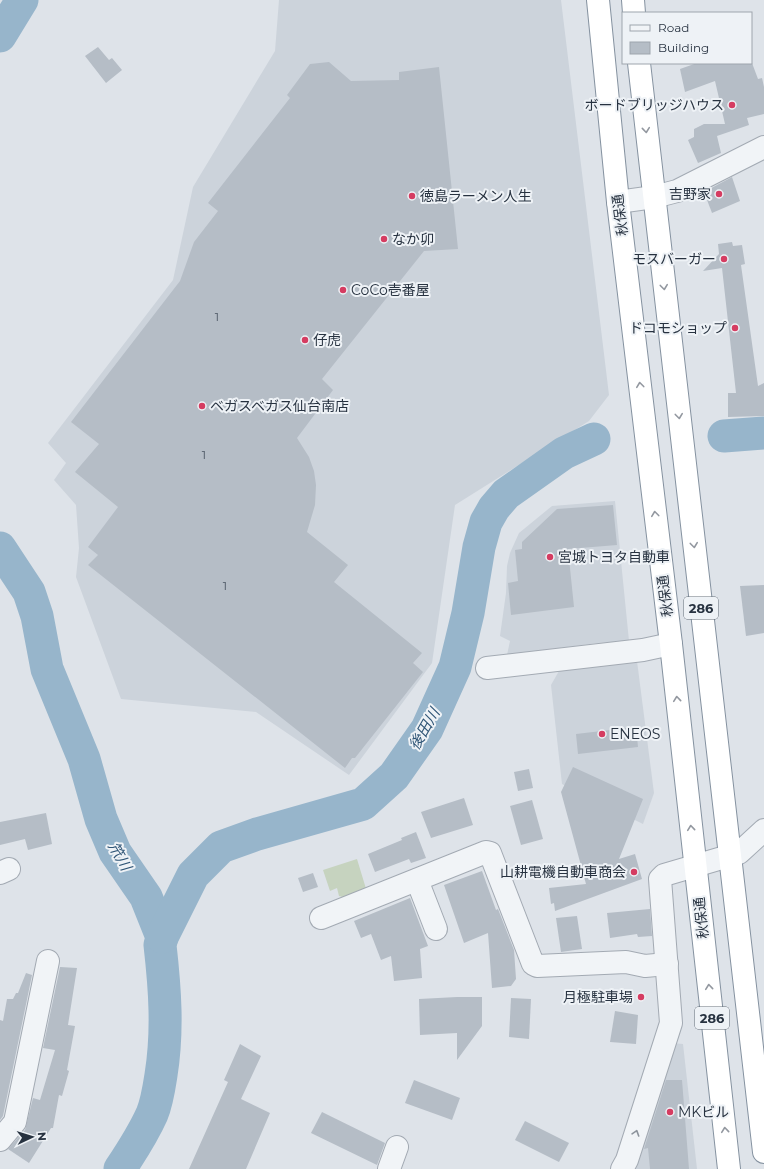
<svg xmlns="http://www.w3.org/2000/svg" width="764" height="1169" font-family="Montserrat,'Noto Sans JP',sans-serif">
<rect width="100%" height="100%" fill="#dee3e9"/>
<!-- built -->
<g fill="#ccd3db">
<path d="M 279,0 L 561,0 L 609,395 L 589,421 L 455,505 L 432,663 L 349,775 L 256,712 L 121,699 L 76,577 L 79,548 L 76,505 L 54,480 L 66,463 L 48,443 L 173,280 L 193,187 L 275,51 Z"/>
<path d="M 615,501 L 629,641 L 597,643 L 507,655 L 510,641 L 500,636 L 506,593 L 507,566 L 510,553 L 519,533 L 552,506 Z"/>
<path d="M 637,661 L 654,793 L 643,824 L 562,784 L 551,685 L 559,671 Z"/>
<path d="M 672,1043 L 683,1044 L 697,1169 L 631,1169 Z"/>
</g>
<!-- green -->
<path fill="#c6d3bf" d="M 357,859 L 367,892 L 350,899 L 339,896 L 337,888 L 330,891 L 323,870 Z"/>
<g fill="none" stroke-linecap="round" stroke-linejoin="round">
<!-- river -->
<g stroke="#97b5cb" stroke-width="33">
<path d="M 0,36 L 22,0"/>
<path d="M 724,436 L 764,433"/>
<path d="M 0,548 L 29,592 L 37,616 L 47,669 L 84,759 L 101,819 L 115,852 L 146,897 L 162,937 L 160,945 C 165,989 168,1031 161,1075 C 159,1088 157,1102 152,1114 C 143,1134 132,1151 120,1169"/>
<path d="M 162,937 L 193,875 L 221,847 L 257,834 L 363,804 L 394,776 L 427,729 L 455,667 L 468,613 L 479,547 L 486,522 L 494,508 L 506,494 L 564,453 L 594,439"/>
</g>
</g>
<!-- building -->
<g fill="#b5bdc6">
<path d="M 98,47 L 109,60 L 112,58 L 122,70 L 106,83 L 85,56 Z"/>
<path d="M 329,62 L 351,81 L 399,80 L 399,72 L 439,67 L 458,249 L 424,251 L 322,379 L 333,390 L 297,438 L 309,457 L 314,471 L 316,485 L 315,505 L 307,532 L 348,565 L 334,582 L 422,653 L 413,663 L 423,672 L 355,758 L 352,758 L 345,768 L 88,565 L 98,555 L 88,547 L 118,507 L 75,472 L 99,444 L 71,422 L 180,281 L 194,242 L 218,211 L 208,203 L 290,98 L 287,95 L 310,64 Z"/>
<path d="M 697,63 L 752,63 L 758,79 L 762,78 L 764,87 L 764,114 L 747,118 L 749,125 L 717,136 L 721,153 L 698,163 L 688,140 L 694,137 L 694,129 L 704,124 L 725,124 L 715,81 L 685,92 L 680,69 Z"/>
<path d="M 732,177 L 740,201 L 712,213 L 704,192 Z"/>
<path d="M 732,242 L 733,246 L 742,245 L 745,264 L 741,265 L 758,386 L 764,383 L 764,416 L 728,417 L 728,393 L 736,393 L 722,268 L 703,271 L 719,254 L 718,244 Z"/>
<path d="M 613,505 L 617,545 L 568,549 L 574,607 L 511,615 L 508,583 L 518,581 L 515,550 L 522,549 L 522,542 L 557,509 Z"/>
<path d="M 764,585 L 764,633 L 746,636 L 740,586 Z"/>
<path d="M 636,727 L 638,747 L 578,754 L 576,734 Z"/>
<path d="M 573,767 L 643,799 L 619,859 L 635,854 L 642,879 L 555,911 L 554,903 L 551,904 L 549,888 L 586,884 L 561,792 Z"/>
<path d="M 529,769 L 533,788 L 518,791 L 514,772 Z"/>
<path d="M 464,798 L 473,825 L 431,838 L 421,812 Z"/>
<path d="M 532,800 L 543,839 L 521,845 L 510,806 Z"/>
<path d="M 46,813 L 52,844 L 28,850 L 25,839 L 0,845 L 0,822 Z"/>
<path d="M 416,832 L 426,858 L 411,863 L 409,859 L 375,872 L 368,854 L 402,840 L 401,838 Z"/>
<path d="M 482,871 L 496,910 L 498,909 L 514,950 L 516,979 L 511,986 L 492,988 L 488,933 L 464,943 L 444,885 Z"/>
<path d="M 313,873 L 318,887 L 303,892 L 298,878 Z"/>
<path d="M 410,898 L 428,946 L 420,949 L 422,978 L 394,981 L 391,956 L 381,960 L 371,934 L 361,938 L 354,921 Z"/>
<path d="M 650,909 L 652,936 L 638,937 L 637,934 L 610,938 L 607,913 Z"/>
<path d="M 577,916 L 582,949 L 561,952 L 556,918 Z"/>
<path d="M 60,967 L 77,968 L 68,1025 L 75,1026 L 67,1070 L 69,1071 L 62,1096 L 59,1095 L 53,1128 L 51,1128 L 29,1163 L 8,1149 L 25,1130 L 33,1098 L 40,1100 L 55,1050 L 43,1048 Z"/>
<path d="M 26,973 L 32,975 L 3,1116 L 0,1120 L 0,1020 L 3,1021 L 7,999 L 13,999 L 16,993 L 18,993 Z"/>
<path d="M 457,997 L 482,997 L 482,1026 L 457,1060 L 457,1033 L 420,1035 L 419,999 Z"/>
<path d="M 511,998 L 531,999 L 529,1039 L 509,1037 Z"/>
<path d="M 615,1011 L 638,1015 L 636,1044 L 610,1042 Z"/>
<path d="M 240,1044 L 261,1056 L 241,1099 L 270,1113 L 246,1169 L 189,1169 L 228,1082 L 224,1080 Z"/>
<path d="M 414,1080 L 460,1098 L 452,1120 L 405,1103 Z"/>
<path d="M 666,1080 L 682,1080 L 689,1169 L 650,1169 L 648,1148 L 644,1149 Z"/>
<path d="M 322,1112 L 385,1143 L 377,1165 L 311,1133 Z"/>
<path d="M 525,1121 L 569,1143 L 559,1162 L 515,1140 Z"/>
</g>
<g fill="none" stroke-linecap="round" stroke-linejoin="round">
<defs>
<g id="minor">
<path d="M 618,202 L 654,197 L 677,191 L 764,147"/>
<path d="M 487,668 L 643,650 L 671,644"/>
<path d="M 0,873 L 9,869"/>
<path d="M 417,880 L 436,929"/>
<path d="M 321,918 L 486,852 L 490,853 L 533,964 L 537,966 L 626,962 L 645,966 L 667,964"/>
<path d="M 0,1140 L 15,1122 L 48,961"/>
<path d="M 389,1169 L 397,1147"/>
<path d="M 622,1169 L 627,1160 L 671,1023 L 660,879 L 664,875 L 739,853 L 764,830"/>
</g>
<g id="highway">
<path d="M 598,0 L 618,202 L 671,644 L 729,1169"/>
<path d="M 633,0 L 634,13"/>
<path d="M 639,63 L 764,1152"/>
</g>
</defs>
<!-- minor casing -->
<use href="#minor" stroke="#a3aab3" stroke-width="24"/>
<!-- highway casing -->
<use href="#highway" stroke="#8592a0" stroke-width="24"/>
<!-- minor -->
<use href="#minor" stroke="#f1f4f7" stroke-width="22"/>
<!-- highway -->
<use href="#highway" stroke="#fff" stroke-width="22"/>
</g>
<!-- one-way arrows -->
<defs><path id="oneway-chevron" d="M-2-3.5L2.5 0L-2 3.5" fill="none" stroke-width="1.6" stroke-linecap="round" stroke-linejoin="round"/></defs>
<g stroke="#9398a0">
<use href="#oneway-chevron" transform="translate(646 130) rotate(84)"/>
<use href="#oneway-chevron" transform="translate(664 287) rotate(83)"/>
<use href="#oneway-chevron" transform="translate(640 385) rotate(-97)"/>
<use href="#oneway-chevron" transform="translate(679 416) rotate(83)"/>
<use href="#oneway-chevron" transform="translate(655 514) rotate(-97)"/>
<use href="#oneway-chevron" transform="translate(694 545) rotate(83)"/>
<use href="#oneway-chevron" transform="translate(677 699) rotate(-96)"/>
<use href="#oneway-chevron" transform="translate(691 828) rotate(-96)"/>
<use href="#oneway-chevron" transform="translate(709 987) rotate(-96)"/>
<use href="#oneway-chevron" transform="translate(725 1130) rotate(-96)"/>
</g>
<use stroke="#8c939c" href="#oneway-chevron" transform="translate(636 1133) rotate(-72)"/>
<!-- markers -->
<g fill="#d53c61" stroke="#eef2f6" stroke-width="1.5">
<circle cx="732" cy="105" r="4"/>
<circle cx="719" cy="194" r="4"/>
<circle cx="412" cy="196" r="4"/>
<circle cx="384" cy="239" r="4"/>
<circle cx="724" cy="259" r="4"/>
<circle cx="343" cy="290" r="4"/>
<circle cx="735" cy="328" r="4"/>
<circle cx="305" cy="340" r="4"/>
<circle cx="202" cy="406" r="4"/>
<circle cx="550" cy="557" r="4"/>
<circle cx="602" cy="734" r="4"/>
<circle cx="634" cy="872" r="4"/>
<circle cx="641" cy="997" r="4"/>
<circle cx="670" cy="1112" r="4"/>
</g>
<g text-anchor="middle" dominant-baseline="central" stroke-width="4" stroke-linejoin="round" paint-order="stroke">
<!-- number labels -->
<g font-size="12" fill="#4a5562">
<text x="217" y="316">1</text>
<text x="204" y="454">1</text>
<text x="225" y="585">1</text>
</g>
<!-- shield labels -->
<g fill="#eef2f6" stroke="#636c77" stroke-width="1">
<rect x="684" y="597" width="34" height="22" rx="3"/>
<rect x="695" y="1007" width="34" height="22" rx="3"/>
</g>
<g font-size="13" font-weight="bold" fill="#273240">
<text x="701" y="608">286</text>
<text x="712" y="1018">286</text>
</g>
<!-- poi labels -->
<g font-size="14" fill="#273240" stroke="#eef2f6" text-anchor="start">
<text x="724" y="105" text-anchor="end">ボードブリッジハウス</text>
<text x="711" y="194" text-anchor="end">吉野家</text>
<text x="420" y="196">徳島ラーメン人生</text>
<text x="392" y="239">なか卯</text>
<text x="716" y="259" text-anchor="end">モスバーガー</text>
<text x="351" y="290">CoCo壱番屋</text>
<text x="727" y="328" text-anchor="end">ドコモショップ</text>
<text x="313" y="340">仔虎</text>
<text x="210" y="406">ベガスベガス仙台南店</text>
<text x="558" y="557">宮城トヨタ自動車</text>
<text x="610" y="734">ENEOS</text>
<text x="626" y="872" text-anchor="end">山耕電機自動車商会</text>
<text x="633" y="997" text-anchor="end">月極駐車場</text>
<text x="678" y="1112">MKビル</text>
</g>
<!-- street labels -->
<g font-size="14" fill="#273240" stroke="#eef2f6">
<text transform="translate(620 215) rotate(-97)">秋保通</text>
<text transform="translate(665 596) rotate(-97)">秋保通</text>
<text transform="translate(701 918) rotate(-96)">秋保通</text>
</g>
<!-- water labels -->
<g font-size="15" font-style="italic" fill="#2f5576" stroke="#eef2f6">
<text transform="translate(424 729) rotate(-60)">後田川</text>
<text transform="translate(120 856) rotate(60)">笊川</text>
</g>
</g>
<!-- legend -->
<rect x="622" y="12" width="130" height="52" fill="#eef2f6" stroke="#9ea5ad"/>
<rect x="630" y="25" width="20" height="6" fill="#f1f4f7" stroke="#9ea5ad"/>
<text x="658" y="32" font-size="12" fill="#273240">Road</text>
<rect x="630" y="42" width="20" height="12" fill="#b5bdc6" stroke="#9ea5ad"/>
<text x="658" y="52" font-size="12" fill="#273240">Building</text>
<!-- north arrow -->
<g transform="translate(32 1137) rotate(86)" stroke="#eef2f6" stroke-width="3" paint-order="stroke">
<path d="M0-3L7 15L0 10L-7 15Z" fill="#273240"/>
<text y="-6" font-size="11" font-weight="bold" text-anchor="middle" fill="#273240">N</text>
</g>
</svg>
